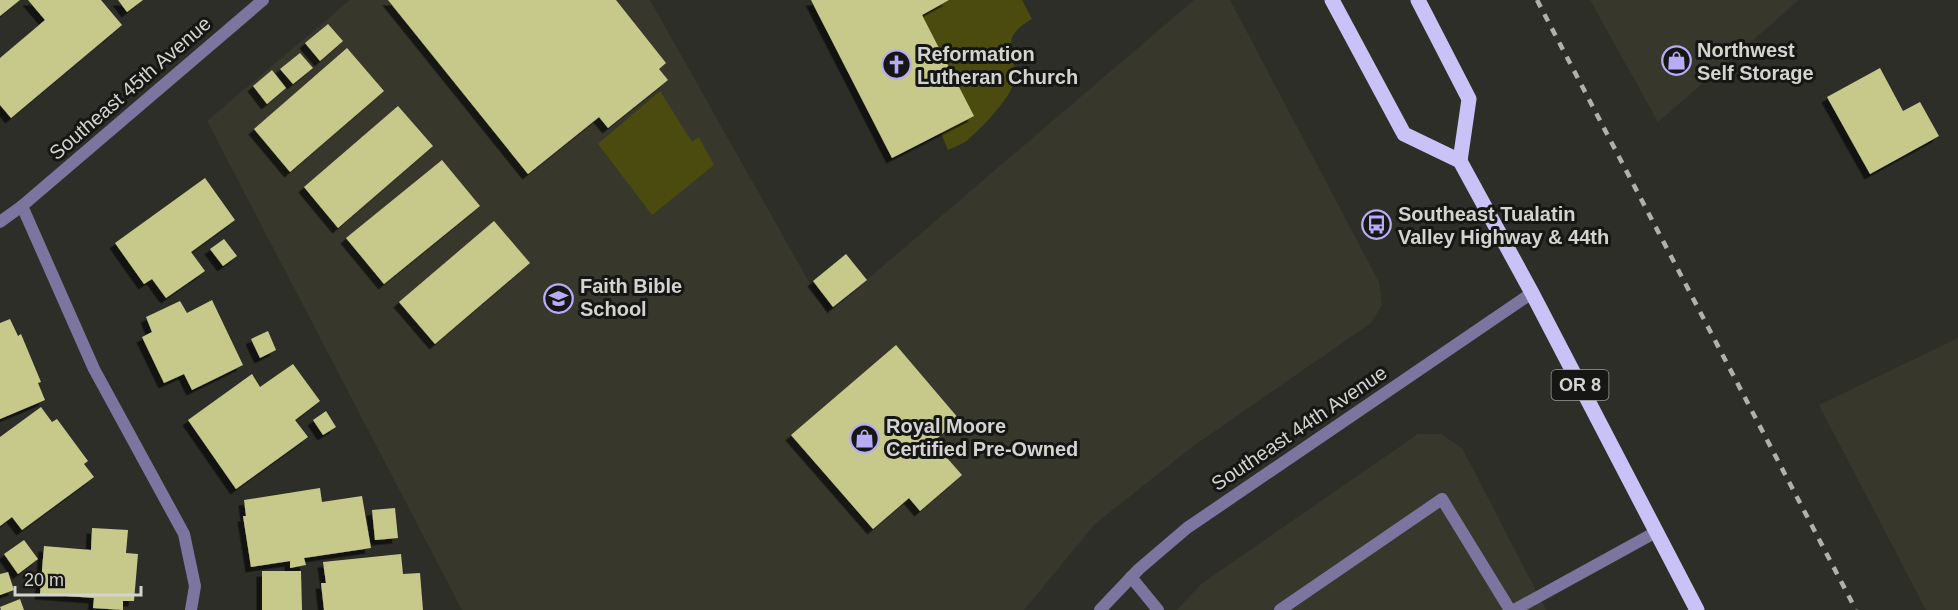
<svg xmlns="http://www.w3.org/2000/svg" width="1958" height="610" font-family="Arial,sans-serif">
<defs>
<filter id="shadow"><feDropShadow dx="-5.5" dy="5.5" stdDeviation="0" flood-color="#0009"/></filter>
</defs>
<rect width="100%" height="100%" fill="#2e2e29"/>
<!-- built -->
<g fill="#37372c">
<path d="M 350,0 L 650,0 L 827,314 L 1194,0 L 1230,0 L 1379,282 L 1382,305 L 1371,323 L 1192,447 L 1095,524 L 1024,610 L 462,610 L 207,121 Z"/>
<path d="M 1590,0 L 1799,0 L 1658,122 Z"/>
<path d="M 1958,338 L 1958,610 L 1926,610 L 1819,405 Z"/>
<path d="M 1418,434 L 1441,434 L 1462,448 L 1546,610 L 1177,610 L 1201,584 Z"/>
</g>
<!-- green -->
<g fill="#4b4b10">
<path d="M 949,0 L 1022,0 L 1032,19 C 994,40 1021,53 1013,84 C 1009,100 978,132 965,142 C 960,145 954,147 948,150 L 941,133 L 922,15 Z"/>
<path d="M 660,91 L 692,142 L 699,137 L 714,165 L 652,215 L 598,144 Z"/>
</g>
<!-- building -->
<g fill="#c7c98b" filter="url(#shadow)">
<path d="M 0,0 L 20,0 L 0,16 Z"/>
<path d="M 28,0 L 101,0 L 122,25 L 11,118 L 0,105 L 0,58 L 45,20 Z"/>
<path d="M 118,0 L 143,0 L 127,12 Z"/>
<path d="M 388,0 L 616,0 L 666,63 L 659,69 L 668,80 L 608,128 L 599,117 L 528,174 Z"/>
<path d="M 811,0 L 949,0 L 922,15 L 974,116 L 892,158 Z"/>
<path d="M 328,24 L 343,41 L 320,61 L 305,43 Z"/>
<path d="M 347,48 L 384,91 L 290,172 L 254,129 Z"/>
<path d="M 300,53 L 313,68 L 293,84 L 280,69 Z"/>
<path d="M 1880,68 L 1903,111 L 1920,102 L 1939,136 L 1870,174 L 1827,97 Z"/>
<path d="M 272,70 L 286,88 L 267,104 L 253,86 Z"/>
<path d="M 398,106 L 433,146 L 338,228 L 304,187 Z"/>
<path d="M 442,160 L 480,206 L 384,284 L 346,238 Z"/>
<path d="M 205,178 L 235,220 L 191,252 L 205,271 L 166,298 L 152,279 L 144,284 L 115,243 Z"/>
<path d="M 494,221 L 530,263 L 435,344 L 399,302 Z"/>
<path d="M 224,239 L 237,256 L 223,266 L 210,249 Z"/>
<path d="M 846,254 L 867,280 L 833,307 L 813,281 Z"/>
<path d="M 212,300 L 243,365 L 192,390 L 184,374 L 164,383 L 142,337 L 152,332 L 146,317 L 180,301 L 187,313 Z"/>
<path d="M 10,319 L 18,336 L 21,334 L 41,382 L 38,383 L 45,400 L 0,419 L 0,323 Z"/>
<path d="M 268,331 L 276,350 L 260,358 L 251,339 Z"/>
<path d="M 896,345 L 959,419 L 933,442 L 962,475 L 920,511 L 909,498 L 873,529 L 791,435 Z"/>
<path d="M 293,364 L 320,401 L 295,420 L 308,437 L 236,489 L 188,420 L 252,374 L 260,387 Z"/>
<path d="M 41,407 L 52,422 L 57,419 L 88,461 L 84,464 L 94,477 L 22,530 L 12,517 L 0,526 L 0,437 Z"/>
<path d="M 326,411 L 336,427 L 323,435 L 313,420 Z"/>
<path d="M 320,488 L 322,502 L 362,496 L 371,548 L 304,558 L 306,565 L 290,568 L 290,561 L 251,567 L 243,516 L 246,516 L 244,500 Z"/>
<path d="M 395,508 L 398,538 L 375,540 L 372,510 Z"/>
<path d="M 92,528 L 128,530 L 126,553 L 138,554 L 134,601 L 123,601 L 123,610 L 93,608 L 94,598 L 40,594 L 44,546 L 91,550 Z"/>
<path d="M 24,540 L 38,559 L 18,574 L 4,554 Z"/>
<path d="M 401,554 L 403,574 L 420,573 L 423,610 L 324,610 L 321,583 L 326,583 L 323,562 Z"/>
<path d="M 262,571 L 301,571 L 302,610 L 262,610 Z"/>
<path d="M 8,572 L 14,590 L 0,595 L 0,574 Z"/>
<path d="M 20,599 L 24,610 L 1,610 L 0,607 Z"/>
</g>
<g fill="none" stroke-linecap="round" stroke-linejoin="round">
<!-- lane -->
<g stroke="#7c759f" stroke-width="12">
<path d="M 22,206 L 94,369 L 184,534 L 195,586 L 191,610"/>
<path d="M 1131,577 L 1158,610"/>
<path d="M 1280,610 L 1442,499 L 1510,610"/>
<path d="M 1514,610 L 1656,532"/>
</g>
<!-- street -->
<g stroke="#7c759f" stroke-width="12">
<path d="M 0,222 L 22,206 L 263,0"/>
<path d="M 1100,610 L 1139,569 L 1187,528 L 1532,293"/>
</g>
<!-- primary -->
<g stroke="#c9c2f6" stroke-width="15">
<path d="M 1332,0 L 1404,134 L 1460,161 L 1532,293 L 1697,610"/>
<path d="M 1418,0 L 1469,99 L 1460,161"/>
</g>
<!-- rail -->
<path stroke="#b0b0ad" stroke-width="4.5" stroke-dasharray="8 8" stroke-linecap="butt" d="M 1537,0 L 1856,610"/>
</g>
<!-- icons -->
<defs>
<symbol id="shop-ring" viewBox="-11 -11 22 22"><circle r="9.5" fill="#161614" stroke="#b8abf7" stroke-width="1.5"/><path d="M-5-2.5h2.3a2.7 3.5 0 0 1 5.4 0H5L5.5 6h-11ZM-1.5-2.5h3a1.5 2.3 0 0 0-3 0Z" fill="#b8abf7"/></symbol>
<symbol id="church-ring" viewBox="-11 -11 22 22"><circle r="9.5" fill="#161614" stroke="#b8abf7" stroke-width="1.5"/><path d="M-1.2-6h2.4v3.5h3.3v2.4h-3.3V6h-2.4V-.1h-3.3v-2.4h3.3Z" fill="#b8abf7"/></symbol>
<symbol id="bus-ring" viewBox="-11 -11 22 22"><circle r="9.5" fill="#161614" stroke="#b8abf7" stroke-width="1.5"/><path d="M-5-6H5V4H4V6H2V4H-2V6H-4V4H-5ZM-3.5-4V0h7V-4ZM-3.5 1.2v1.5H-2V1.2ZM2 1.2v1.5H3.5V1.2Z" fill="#b8abf7"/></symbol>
<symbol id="school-ring" viewBox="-11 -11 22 22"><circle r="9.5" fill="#161614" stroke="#b8abf7" stroke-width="1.5"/><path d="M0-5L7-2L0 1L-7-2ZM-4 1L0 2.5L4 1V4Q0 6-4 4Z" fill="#b8abf7"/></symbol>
</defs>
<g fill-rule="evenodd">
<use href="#shop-ring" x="1660" y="44" width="33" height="33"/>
<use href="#church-ring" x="880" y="48" width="33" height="33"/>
<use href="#bus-ring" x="1360" y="208" width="33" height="33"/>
<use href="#school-ring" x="542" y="282" width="33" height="33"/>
<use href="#shop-ring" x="848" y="422" width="33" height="33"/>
</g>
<g text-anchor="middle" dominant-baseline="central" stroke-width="6" stroke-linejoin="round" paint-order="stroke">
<!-- shield labels -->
<rect fill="#161614" stroke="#9a9a98" stroke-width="1.5" x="1551.5" y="370" width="57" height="30" rx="4.5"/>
<g font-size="18" font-weight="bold" fill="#d3d3d0">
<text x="1580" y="385">OR 8</text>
</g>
<!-- poi labels -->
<g font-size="20" font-weight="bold" fill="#d3d3d0" stroke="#161614" text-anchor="start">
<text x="1697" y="50">Northwest<tspan x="1697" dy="23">Self Storage</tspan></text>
<text x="917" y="54">Reformation<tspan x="917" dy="23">Lutheran Church</tspan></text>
<text x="1398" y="214">Southeast Tualatin<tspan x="1398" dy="23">Valley Highway &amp; 44th</tspan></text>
<text x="580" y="286">Faith Bible<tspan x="580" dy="23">School</tspan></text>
<text x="886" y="426">Royal Moore<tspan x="886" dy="23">Certified Pre-Owned</tspan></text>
</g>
<!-- street labels -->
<g font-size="20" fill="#d3d3d0" stroke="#161614">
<text transform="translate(130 88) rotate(-41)">Southeast 45th Avenue</text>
<text transform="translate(1299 428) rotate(-34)">Southeast 44th Avenue</text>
</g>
</g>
<!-- scale -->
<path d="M15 586v9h126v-9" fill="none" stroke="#d3d3d0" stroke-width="3"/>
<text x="24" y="586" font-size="18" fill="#d3d3d0" stroke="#161614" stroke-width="4.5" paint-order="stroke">20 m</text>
</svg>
